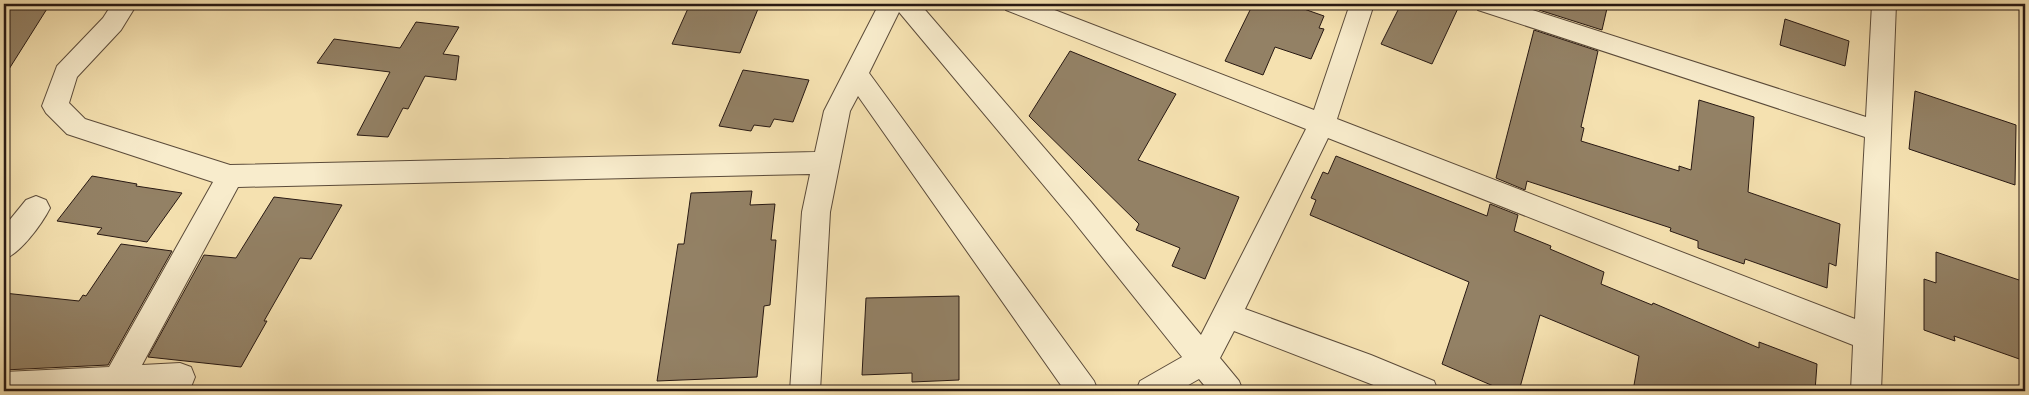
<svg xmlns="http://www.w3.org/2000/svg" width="2029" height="395" font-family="'Libre Bodoni',serif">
<rect width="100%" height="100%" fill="#f5e1b0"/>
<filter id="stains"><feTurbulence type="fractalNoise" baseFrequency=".004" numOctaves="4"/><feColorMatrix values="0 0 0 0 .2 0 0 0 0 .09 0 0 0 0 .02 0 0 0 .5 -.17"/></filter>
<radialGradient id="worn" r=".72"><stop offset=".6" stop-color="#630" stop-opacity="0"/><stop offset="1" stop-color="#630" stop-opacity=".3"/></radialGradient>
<!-- building -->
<g fill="#938165" stroke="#281913">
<path d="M 4,4 L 50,4 L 4,77 Z"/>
<path d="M 690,4 L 760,4 L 740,53 L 672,44 Z"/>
<path d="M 1253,4 L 1307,4 L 1304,9 L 1324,16 L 1319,28 L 1324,29 L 1311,59 L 1275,47 L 1263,75 L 1225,61 Z"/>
<path d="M 1401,4 L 1460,4 L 1432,64 L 1381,44 Z"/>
<path d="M 1540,4 L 1608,4 L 1602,30 L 1539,10 Z"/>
<path d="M 1785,19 L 1849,41 L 1845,66 L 1780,45 Z"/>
<path d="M 416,22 L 459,27 L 443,54 L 459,56 L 456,80 L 425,76 L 408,109 L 403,108 L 388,137 L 357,135 L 390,72 L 317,63 L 334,39 L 400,48 Z"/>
<path d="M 1534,30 L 1598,51 L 1581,127 L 1584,128 L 1581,141 L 1679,171 L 1679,166 L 1691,170 L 1699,100 L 1754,117 L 1748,192 L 1840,224 L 1836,266 L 1829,263 L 1827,288 L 1745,259 L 1744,264 L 1698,248 L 1698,241 L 1670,231 L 1671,228 L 1527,181 L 1525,190 L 1496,178 Z"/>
<path d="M 1070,51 L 1176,94 L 1138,160 L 1239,197 L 1205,279 L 1172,266 L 1180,248 L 1136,230 L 1139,224 L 1029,116 Z"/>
<path d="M 743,70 L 809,80 L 793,122 L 774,119 L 770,127 L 754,125 L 751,131 L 719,126 Z"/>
<path d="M 1915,91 L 2016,125 L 2015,185 L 1909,149 Z"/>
<path d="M 1336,156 L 1487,216 L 1490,204 L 1518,215 L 1514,231 L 1551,246 L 1550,249 L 1604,272 L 1601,284 L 1652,305 L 1653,303 L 1759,348 L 1759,342 L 1817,364 L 1815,391 L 1633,391 L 1639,356 L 1540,315 L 1519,391 L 1505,391 L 1442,364 L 1469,282 L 1310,215 L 1316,200 L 1311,198 L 1323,172 L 1328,174 Z"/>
<path d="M 92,176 L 137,184 L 136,186 L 182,193 L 147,242 L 97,234 L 102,228 L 57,221 Z"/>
<path d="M 752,191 L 750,205 L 775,204 L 771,240 L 776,240 L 770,305 L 764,306 L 757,377 L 657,381 L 678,244 L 684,244 L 691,193 Z"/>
<path d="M 274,197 L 342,205 L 311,259 L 300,258 L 264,321 L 267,321 L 241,367 L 148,357 L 204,255 L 236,258 Z"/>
<path d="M 121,244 L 172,251 L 108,365 L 4,370 L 4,293 L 79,301 L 83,295 L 86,296 Z"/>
<path d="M 1936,252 L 2025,282 L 2025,361 L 1954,336 L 1955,341 L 1924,330 L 1924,279 L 1936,283 Z"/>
<path d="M 959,296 L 959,380 L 912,382 L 912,373 L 862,375 L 866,298 Z"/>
</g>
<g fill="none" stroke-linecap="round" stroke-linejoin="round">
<defs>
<g id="minor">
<path d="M 112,4 L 137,4 L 121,30 L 77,77 L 69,103 L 85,119 L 230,165 L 815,152 L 824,111 L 879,4 L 920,4 L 1091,202 L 1201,335 L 1306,129 L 1006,10 L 1003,4 L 1039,4 L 1314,110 L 1350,4 L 1374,4 L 1337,119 L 1855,319 L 1865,137 L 1478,10 L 1475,4 L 1514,4 L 1866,117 L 1872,4 L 1896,4 L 1881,391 L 1851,391 L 1853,345 L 1328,138 L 1245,309 L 1371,355 L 1434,381 L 1438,391 L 1389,391 L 1234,331 L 1220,358 L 1239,381 L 1243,391 L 1209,391 L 1199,379 L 1178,391 L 1136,391 L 1140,381 L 1182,357 L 1071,218 L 899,12 L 869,73 L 1094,381 L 1098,391 L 1065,391 L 858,96 L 850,111 L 830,212 L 820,391 L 790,391 L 802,212 L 810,174 L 238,187 L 142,365 L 180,363 L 191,367 L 195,377 L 191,387 L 176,391 L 4,391 L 4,372 L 109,367 L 213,182 L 67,134 L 46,113 L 42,106 L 57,66 L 103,18 Z"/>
<path d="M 36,196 L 46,200 L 50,208 C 42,224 20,254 4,259 L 4,227 L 26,200 Z"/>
</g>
</defs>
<!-- minor casing -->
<use href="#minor" stroke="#5b4b3a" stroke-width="2"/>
<!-- minor -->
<use href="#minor" fill="#f8eccc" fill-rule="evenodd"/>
</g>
<!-- margin -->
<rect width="2029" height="395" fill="none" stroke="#f5e1b0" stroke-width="20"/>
<rect x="5" y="5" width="2019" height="385" fill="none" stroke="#281913" stroke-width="2.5"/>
<rect x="10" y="10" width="2009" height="375" fill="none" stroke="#281913"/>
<rect width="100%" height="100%" filter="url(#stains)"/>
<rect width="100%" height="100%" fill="url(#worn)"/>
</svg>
